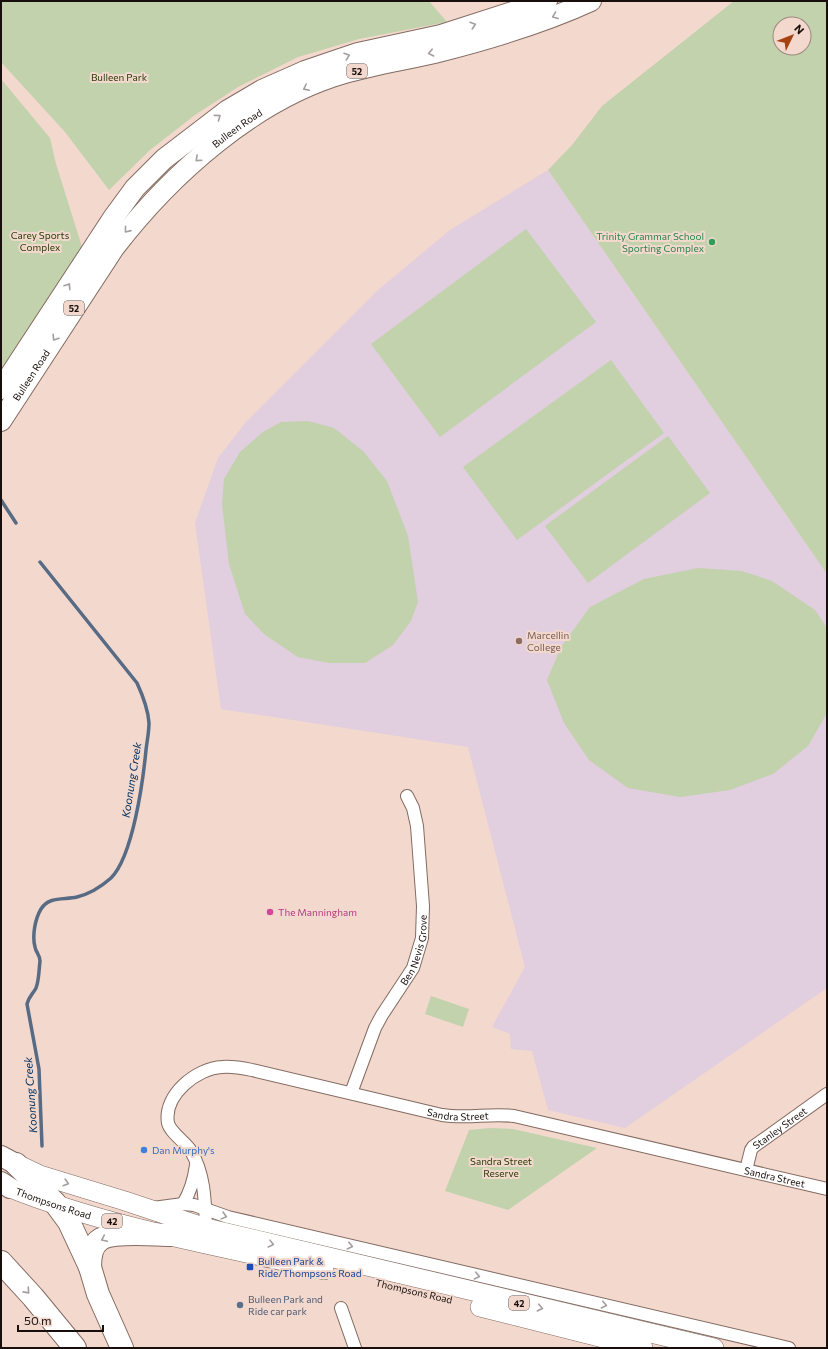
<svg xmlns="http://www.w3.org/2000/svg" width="828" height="1349" font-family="Commissioner,sans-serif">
<rect width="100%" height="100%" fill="#f3d8cd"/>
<!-- education -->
<path fill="#e1cede" d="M 548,170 L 827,574 L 827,988 L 625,1128 L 548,1110 L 532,1051 L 511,1049 L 510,1034 L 492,1027 L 525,967 L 468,747 L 221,709 L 195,523 L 218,458 L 246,422 L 377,291 L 450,230 Z"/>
<!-- green -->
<g fill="#c1d2ac" fill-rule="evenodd">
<path d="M 1,1 L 429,1 L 447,22 L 359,39 L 298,57 L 238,87 L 195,115 L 150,150 L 109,190 L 65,132 L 1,62 Z"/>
<path d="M 734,1 L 827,1 L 827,574 L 548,170 L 572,145 L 602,106 ZM 780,24 L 804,24 L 804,48 L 780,48 Z"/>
<path d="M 1,79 L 50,138 L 56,164 L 82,247 L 1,369 Z"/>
<path d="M 526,229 L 596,322 L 440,437 L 371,344 Z"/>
<path d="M 611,360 L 664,433 L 517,540 L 463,467 Z"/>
<path d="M 308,421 L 334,428 L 363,451 L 387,481 L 408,536 L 418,602 L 411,621 L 393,645 L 365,663 L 329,663 L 298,657 L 265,635 L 245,614 L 229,564 L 222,504 L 224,479 L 240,452 L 263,432 L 281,422 Z"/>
<path d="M 668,436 L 710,493 L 588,583 L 545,526 Z"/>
<path d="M 698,568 L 742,571 L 772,581 L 815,610 L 827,628 L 827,713 L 808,746 L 773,774 L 730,790 L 680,797 L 628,788 L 589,760 L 564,723 L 547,680 L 561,647 L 590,607 L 644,579 Z"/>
<path d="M 431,996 L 469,1009 L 463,1027 L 425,1014 Z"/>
<path d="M 490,1128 L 513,1129 L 597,1148 L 508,1210 L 445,1191 L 469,1130 Z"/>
</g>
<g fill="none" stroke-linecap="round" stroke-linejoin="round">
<!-- stream -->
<g stroke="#576b85" stroke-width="3.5">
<path d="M 1,500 L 16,523"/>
<path d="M 40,562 L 137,683 C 143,696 148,708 149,723 C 149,732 147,741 146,750 C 143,781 133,856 111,878 C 102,886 89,894 77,897 C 64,900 49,896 41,909 C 35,919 32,936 35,947 C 36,953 40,955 40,961 C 39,969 39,981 36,988 C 33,994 29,996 27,1004 L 39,1069 L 42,1146"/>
</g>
<defs>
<g id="minor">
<path id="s1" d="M 351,1093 L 375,1028 L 382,1015 L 413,968 L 422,938 L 423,906 L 417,826 L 413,808 L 407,796"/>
<path id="s2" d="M 746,1170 L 751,1150 L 753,1147 L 827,1094"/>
<path d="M 183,1204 C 191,1191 194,1180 196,1165"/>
<path d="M 153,1208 L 183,1204 L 194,1205 L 228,1217 L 789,1348"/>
<path id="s3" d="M 206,1228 C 205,1202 205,1175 191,1151 C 185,1142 170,1132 168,1123 C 163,1095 197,1068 222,1067 C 232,1066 242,1068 252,1070 L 442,1115 C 467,1119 490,1113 514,1116 L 827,1189"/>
<path d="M 341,1308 L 355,1348"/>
</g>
<g id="primary">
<path d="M 19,1165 L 40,1175 L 125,1201 L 206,1228 L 714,1348"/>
<path id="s4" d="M 10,1188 C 111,1228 219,1246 324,1270"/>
<path d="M 480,1307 L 643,1348"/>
</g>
<g id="trunk">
<path d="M 1,389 L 113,218 L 135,188 L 164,159 L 228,110 L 262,90 L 305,71 L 358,53 L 441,35 L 547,1"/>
<path id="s5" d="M 1,421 L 114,248 C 170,175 254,99 345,73 C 377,64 410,59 442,51 C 493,38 543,23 591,1"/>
<path d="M 1,1156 L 16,1164"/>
<path d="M 1,1182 L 10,1188"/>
</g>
<g id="motorway">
<path d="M 16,1164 L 55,1203 L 69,1222 L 90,1267 L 98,1294 L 122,1348"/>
<path d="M 1,1262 L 33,1297 L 75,1348"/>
<path d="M 90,1267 C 90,1257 91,1245 101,1239 C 115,1231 154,1235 170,1235"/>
</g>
</defs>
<!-- minor casing -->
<use href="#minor" stroke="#836b61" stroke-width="14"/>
<!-- primary casing -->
<use href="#primary" stroke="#836b61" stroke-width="20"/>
<!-- trunk casing -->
<use href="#trunk" stroke="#836b61" stroke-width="22"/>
<!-- motorway casing -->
<use href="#motorway" stroke="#836b61" stroke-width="24"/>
<!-- minor -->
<use href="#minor" stroke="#fff" stroke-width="12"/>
<!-- primary -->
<use href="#primary" stroke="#fff" stroke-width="19"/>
<!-- trunk -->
<use href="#trunk" stroke="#fff" stroke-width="20"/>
<!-- motorway -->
<use href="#motorway" stroke="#fff" stroke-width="22"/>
</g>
<!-- one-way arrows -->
<defs><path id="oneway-chevron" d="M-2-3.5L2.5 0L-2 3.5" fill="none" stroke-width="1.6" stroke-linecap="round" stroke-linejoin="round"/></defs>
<g stroke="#a39f9e">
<use href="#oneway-chevron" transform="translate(555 16) rotate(159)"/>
<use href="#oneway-chevron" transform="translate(473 25) rotate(-18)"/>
<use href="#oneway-chevron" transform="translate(431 53) rotate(167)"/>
<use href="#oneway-chevron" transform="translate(347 56) rotate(-19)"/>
<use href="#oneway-chevron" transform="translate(306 88) rotate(154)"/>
<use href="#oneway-chevron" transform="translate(218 117) rotate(-36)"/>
<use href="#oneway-chevron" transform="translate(198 159) rotate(138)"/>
<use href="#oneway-chevron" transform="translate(127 230) rotate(129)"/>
<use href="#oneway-chevron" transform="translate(68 286) rotate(-56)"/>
<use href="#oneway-chevron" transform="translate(55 338) rotate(123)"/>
<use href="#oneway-chevron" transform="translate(66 1183) rotate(17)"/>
<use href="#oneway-chevron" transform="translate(224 1216) rotate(15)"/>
<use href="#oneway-chevron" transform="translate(104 1239) rotate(155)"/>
<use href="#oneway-chevron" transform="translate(271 1244) rotate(14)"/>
<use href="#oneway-chevron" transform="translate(350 1246) rotate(13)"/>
<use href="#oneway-chevron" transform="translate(477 1276) rotate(13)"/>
<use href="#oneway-chevron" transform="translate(27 1291) rotate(48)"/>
<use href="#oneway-chevron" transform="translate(604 1305) rotate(13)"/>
<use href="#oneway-chevron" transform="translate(540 1308) rotate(13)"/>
</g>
<!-- markers -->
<circle fill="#2e9e5b" stroke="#f3d8cd" stroke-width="1.5" cx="712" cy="242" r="4"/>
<circle fill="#8d6e63" stroke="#f3d8cd" stroke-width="1.5" cx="519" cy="641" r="4"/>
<circle fill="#d1479c" stroke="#f3d8cd" stroke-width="1.5" cx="270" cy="912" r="4"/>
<circle fill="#3f7fe0" stroke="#f3d8cd" stroke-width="1.5" cx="144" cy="1150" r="4"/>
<rect fill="#1a4fb4" stroke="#f3d8cd" stroke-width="1.5" x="246" y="1263" width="8" height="8" rx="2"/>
<circle fill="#5c6f8a" stroke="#f3d8cd" stroke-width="1.5" cx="240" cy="1305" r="4"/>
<g text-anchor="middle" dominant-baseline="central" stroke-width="4" stroke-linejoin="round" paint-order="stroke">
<!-- shield labels -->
<g fill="#f3d8cd" stroke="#5a4b46" stroke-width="1">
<rect x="347" y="64" width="20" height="14" rx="3"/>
<rect x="64" y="301" width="20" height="14" rx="3"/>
<rect x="102" y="1214" width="20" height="14" rx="3"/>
<rect x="509" y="1296" width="20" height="14" rx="3"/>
</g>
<g font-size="9" font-weight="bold" fill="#180f0c">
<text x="357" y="71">52</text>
<text x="74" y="308">52</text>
<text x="112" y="1221">42</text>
<text x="519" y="1303">42</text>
</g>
<!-- park labels -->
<g font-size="10" fill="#2a3d08" stroke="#f3d8cd">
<text x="119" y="77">Bulleen Park</text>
<text x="40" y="235">Carey Sports<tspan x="40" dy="12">Complex</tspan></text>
<text x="501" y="1161">Sandra Street<tspan x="501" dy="12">Reserve</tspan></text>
</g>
<!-- street labels -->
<g font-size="10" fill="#180f0c" stroke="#f3d8cd">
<text stroke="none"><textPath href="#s5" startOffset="379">Bulleen Road</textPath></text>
<text stroke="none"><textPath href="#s5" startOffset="55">Bulleen Road</textPath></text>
<text stroke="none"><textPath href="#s1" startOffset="158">Ben Nevis Grove</textPath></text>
<text stroke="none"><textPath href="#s3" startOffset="443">Sandra Street</textPath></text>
<text stroke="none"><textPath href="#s2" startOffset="57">Stanley Street</textPath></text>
<text stroke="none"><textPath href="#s3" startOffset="767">Sandra Street</textPath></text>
<text stroke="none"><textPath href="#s4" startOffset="46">Thompsons Road</textPath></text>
<text transform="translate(414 1291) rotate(13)">Thompsons Road</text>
</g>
<!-- leisure labels -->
<g font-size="10" fill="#27864d" stroke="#f3d8cd" text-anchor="end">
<text x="704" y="236">Trinity Grammar School<tspan x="704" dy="12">Sporting Complex</tspan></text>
</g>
<!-- education labels -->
<g font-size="10" fill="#785e54" stroke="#f3d8cd" text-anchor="start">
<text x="527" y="635">Marcellin<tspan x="527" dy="12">College</tspan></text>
</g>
<!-- hotel labels -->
<g font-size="10" fill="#b23c85" stroke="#f3d8cd" text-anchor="start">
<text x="278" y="912">The Manningham</text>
</g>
<!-- shop labels -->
<g font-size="10" fill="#366cbe" stroke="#f3d8cd" text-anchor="start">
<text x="152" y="1150">Dan Murphy's</text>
</g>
<!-- transit labels -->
<g font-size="10" fill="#164399" stroke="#f3d8cd" text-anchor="start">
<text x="258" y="1261">Bulleen Park &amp;<tspan x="258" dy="12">Ride/Thompsons Road</tspan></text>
</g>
<!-- service labels -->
<g font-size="10" fill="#4e5e75" stroke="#f3d8cd" text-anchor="start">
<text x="248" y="1299">Bulleen Park and<tspan x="248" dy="12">Ride car park</tspan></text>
</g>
<!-- water labels -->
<g font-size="11" font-style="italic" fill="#003161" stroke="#f3d8cd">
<text transform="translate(131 780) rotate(-81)">Koonung Creek</text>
<text transform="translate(30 1095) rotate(-94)">Koonung Creek</text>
</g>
</g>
<!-- border -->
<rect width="828" height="1349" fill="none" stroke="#180f0c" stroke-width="4"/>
<!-- north arrow -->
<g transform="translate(792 36) rotate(47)"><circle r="19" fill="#f3d8cd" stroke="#9b8880"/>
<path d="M0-3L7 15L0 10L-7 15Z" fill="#a64211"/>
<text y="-6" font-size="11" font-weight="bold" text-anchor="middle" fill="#180f0c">N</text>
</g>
<!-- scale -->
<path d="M18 1325v6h85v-6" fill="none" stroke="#180f0c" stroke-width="2"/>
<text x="24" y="1325" font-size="12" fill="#180f0c" stroke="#f3d8cd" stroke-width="3" paint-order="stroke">50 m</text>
</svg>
